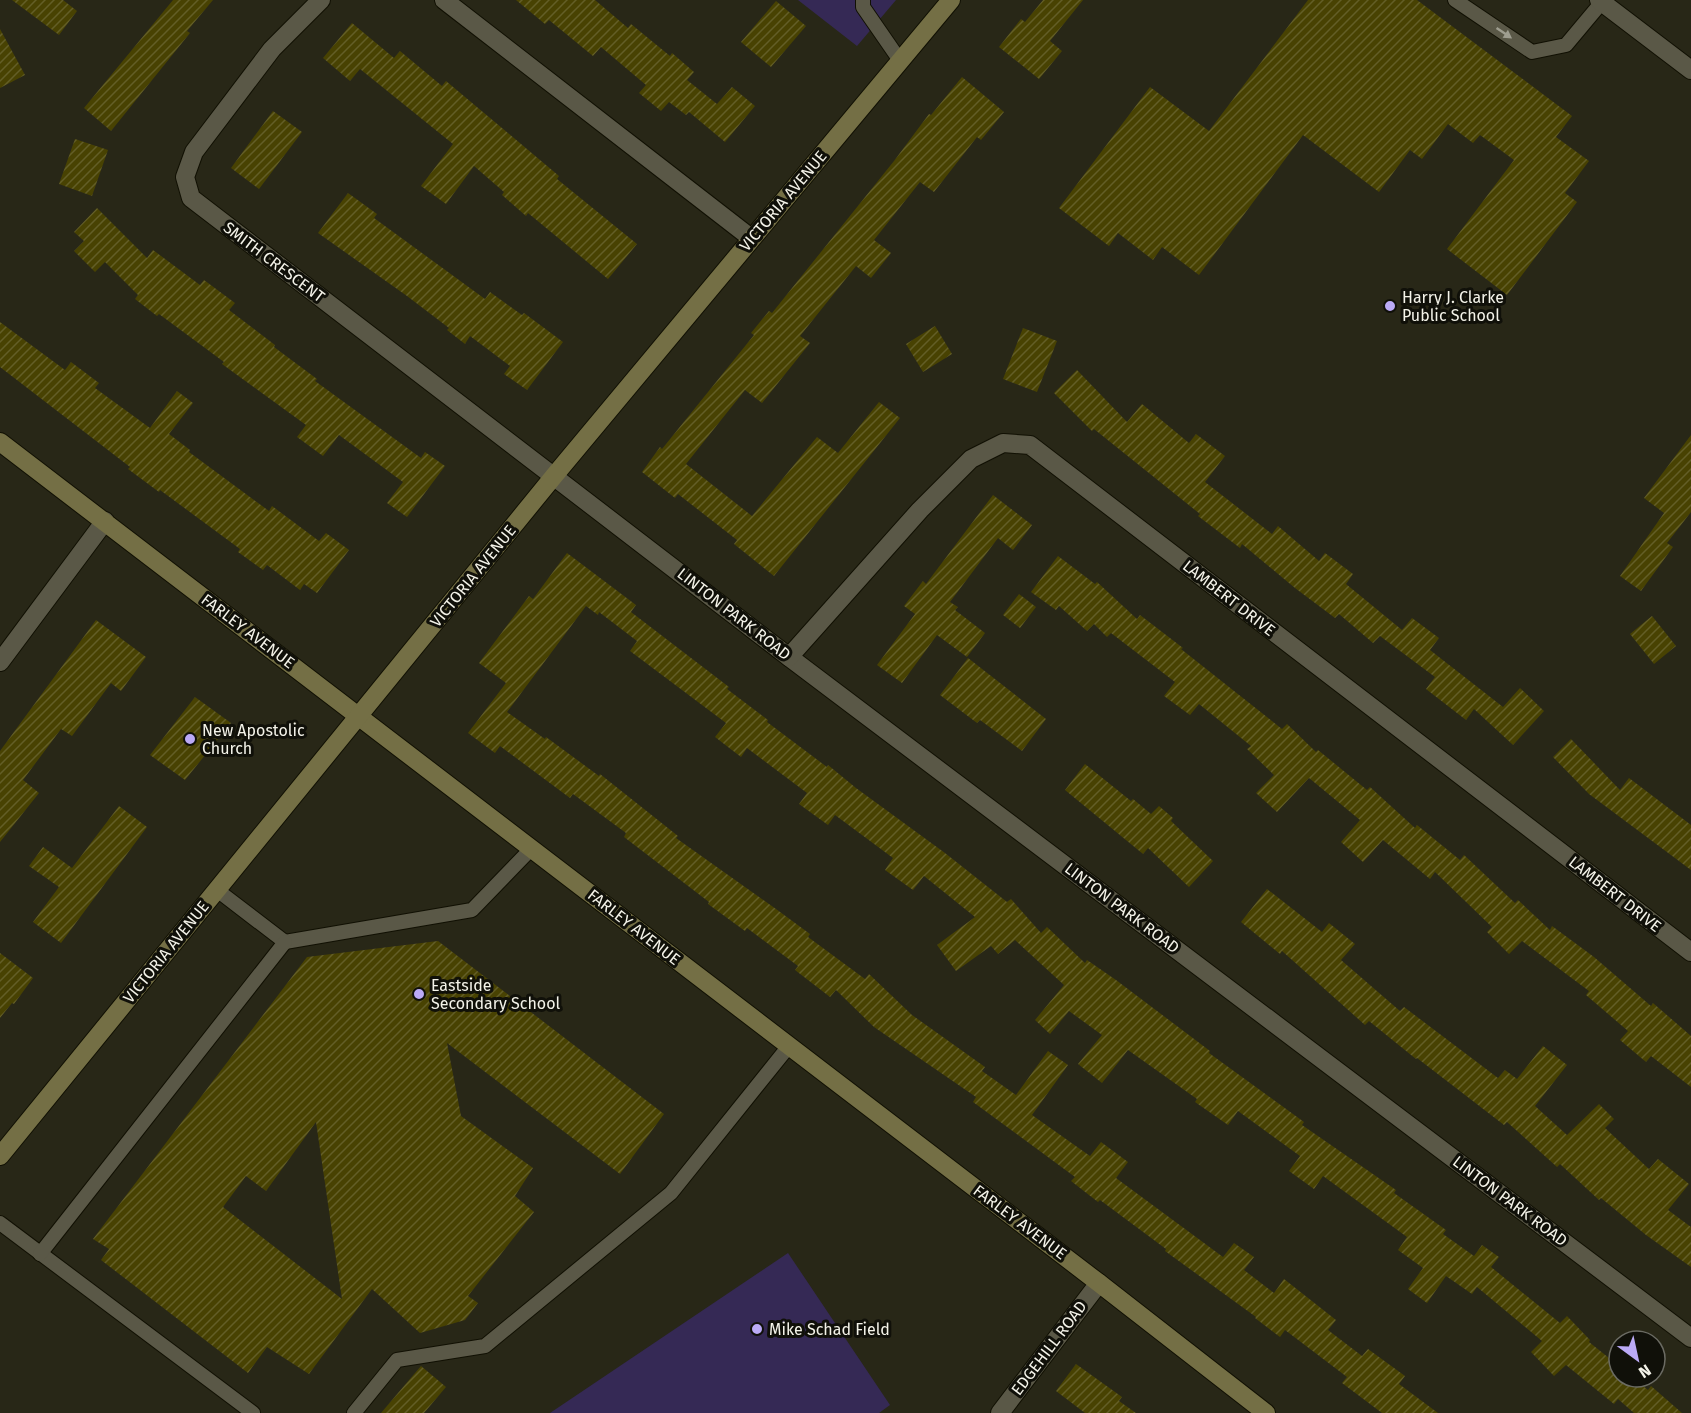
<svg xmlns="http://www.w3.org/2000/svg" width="1691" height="1413" font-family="'Fira Sans',sans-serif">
<defs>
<pattern id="building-hatch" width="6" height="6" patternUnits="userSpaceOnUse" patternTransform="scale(1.5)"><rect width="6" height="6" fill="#484202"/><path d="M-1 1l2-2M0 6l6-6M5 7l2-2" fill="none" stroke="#635e27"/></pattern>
</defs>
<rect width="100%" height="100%" fill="#282717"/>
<!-- park -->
<g fill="#352955">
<path d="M 798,0 L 896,0 L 857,46 Z"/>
<path d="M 788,1253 L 890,1405 L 879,1413 L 550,1413 Z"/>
</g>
<!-- building -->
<g fill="url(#building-hatch)" fill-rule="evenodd">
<path d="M 12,0 L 63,0 L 77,11 L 59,35 Z"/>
<path d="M 173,0 L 213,0 L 187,31 L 190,33 L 111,131 L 84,108 Z"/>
<path d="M 516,0 L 595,0 L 628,28 L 631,24 L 670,56 L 672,53 L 694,72 L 687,80 L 717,104 L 732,87 L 755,106 L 725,142 L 689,112 L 686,115 L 669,102 L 661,111 L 639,93 L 646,85 L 601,47 L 593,56 L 549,20 L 545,24 Z"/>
<path d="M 1043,0 L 1083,0 L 1050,41 L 1062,51 L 1039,79 L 999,47 L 1021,19 L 1025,22 Z"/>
<path d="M 1308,0 L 1417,0 L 1572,116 L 1556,137 L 1589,161 L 1565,193 L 1577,202 L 1507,295 L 1447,249 L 1514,160 L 1480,135 L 1473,143 L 1448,124 L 1422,159 L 1410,150 L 1379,192 L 1303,135 L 1199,275 L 1162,247 L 1153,260 L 1118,233 L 1109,246 L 1059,208 L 1150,87 L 1209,131 Z"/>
<path d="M 776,1 L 806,26 L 771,67 L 741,42 Z"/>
<path d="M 352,23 L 394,58 L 400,51 L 442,86 L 446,81 L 559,176 L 557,179 L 637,244 L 608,279 L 528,213 L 526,216 L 502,195 L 504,192 L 474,166 L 446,204 L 421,186 L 453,144 L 360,69 L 350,81 L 323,58 Z"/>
<path d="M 0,29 L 25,75 L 0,88 Z"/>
<path d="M 962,77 L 1004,112 L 981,140 L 977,137 L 934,192 L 920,182 L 874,240 L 891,253 L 871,278 L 856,266 L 800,336 L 810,343 L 762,403 L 745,390 L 686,464 L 752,516 L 817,437 L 838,453 L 879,402 L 900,418 L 774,576 L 734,544 L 737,540 L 678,494 L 675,498 L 642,472 L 660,447 L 662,449 L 754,335 L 751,333 L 769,311 L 772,313 L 894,161 L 929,114 L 931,115 Z"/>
<path d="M 273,111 L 302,132 L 259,189 L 231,168 Z"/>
<path d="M 75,139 L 108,150 L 92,196 L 59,184 Z"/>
<path d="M 348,193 L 377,214 L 374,218 L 485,299 L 490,292 L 522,315 L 524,313 L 563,342 L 527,390 L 504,374 L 510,366 L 470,336 L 465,344 L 447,330 L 449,328 L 407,296 L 318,233 Z"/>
<path d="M 97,208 L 147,258 L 153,250 L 200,285 L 204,280 L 235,303 L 229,310 L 275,345 L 274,347 L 317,379 L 315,381 L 421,458 L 425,452 L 445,466 L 407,517 L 387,503 L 403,482 L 339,435 L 323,456 L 297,437 L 306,425 L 222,364 L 224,362 L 159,314 L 157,316 L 135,299 L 138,295 L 105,262 L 95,272 L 74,251 L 84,241 L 74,232 Z"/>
<path d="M 0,322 L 65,370 L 71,362 L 99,383 L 95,388 L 150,428 L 177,391 L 193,403 L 169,434 L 190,450 L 189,452 L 269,511 L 272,506 L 319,541 L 326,533 L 349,550 L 317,593 L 304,584 L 300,590 L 267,565 L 263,570 L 238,552 L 240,549 L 160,490 L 159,492 L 128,469 L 130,467 L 0,367 Z"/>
<path d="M 935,326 L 952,354 L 923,372 L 906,344 Z"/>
<path d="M 1023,328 L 1057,341 L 1037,392 L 1003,379 Z"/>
<path d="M 1077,370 L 1127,422 L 1142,404 L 1189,443 L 1196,434 L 1225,456 L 1205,482 L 1272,534 L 1278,526 L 1319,561 L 1325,553 L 1353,574 L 1346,584 L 1402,630 L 1412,618 L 1439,638 L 1430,650 L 1503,707 L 1520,688 L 1544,711 L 1513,745 L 1474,709 L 1466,720 L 1426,689 L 1435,677 L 1380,636 L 1373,643 L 1339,614 L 1335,618 L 1295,588 L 1242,544 L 1240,548 L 1198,516 L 1200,514 L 1094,429 L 1092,431 L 1054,393 Z"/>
<path d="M 1691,435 L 1691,512 L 1667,543 L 1673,547 L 1641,591 L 1620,576 L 1664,513 L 1644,498 Z"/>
<path d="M 993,495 L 1032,525 L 1013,550 L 998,538 L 950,602 L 958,607 L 955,610 L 985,633 L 967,657 L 937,635 L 902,683 L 877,665 L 915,614 L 904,606 L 923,581 L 926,584 Z"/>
<path d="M 567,553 L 636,605 L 631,612 L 729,687 L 727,689 L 768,720 L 767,722 L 827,767 L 828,765 L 856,788 L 945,853 L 1007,902 L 1011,899 L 1041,933 L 1047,927 L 1085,963 L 1087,960 L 1116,980 L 1210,1051 L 1209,1053 L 1304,1122 L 1302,1125 L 1396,1190 L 1394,1193 L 1446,1230 L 1443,1234 L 1474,1256 L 1482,1245 L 1499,1257 L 1491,1267 L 1560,1323 L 1567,1316 L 1590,1340 L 1589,1342 L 1619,1366 L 1619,1377 L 1632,1377 L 1648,1390 L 1651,1386 L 1682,1413 L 1634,1413 L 1618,1399 L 1614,1404 L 1566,1365 L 1554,1376 L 1531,1352 L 1542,1341 L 1477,1287 L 1472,1294 L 1446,1276 L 1427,1303 L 1408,1289 L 1423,1268 L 1398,1250 L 1407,1237 L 1323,1176 L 1314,1189 L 1289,1171 L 1300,1156 L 1238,1111 L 1228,1125 L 1195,1102 L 1197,1099 L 1128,1050 L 1102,1083 L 1078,1064 L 1102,1035 L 1069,1011 L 1050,1034 L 1035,1020 L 1064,985 L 1015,940 L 998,954 L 991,946 L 956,971 L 937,945 L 975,917 L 924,876 L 913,890 L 885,870 L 893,858 L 835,815 L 828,825 L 799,804 L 807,793 L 747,748 L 741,757 L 715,737 L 726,723 L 630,651 L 637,641 L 599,612 L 598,615 L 586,606 L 507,712 L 545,739 L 546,737 L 599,776 L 600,774 L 678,836 L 676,838 L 776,909 L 810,934 L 808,937 L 865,979 L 869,974 L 912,1015 L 985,1067 L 982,1071 L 1016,1095 L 1048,1051 L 1068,1065 L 1032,1115 L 1090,1156 L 1101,1142 L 1128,1162 L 1116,1178 L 1223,1257 L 1234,1243 L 1254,1257 L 1244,1270 L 1274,1293 L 1284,1279 L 1336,1320 L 1328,1330 L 1362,1356 L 1368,1349 L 1405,1376 L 1399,1384 L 1438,1413 L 1382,1413 L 1342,1383 L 1347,1377 L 1285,1330 L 1280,1337 L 1255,1318 L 1256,1317 L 1165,1251 L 1166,1249 L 1100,1200 L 1098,1202 L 1071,1181 L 1075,1177 L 973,1102 L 976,1097 L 874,1027 L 836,990 L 830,997 L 795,970 L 798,966 L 747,928 L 745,931 L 708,904 L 709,902 L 624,837 L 626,833 L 573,794 L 570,798 L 500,746 L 495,753 L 468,733 L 506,683 L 479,663 L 529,596 L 533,599 Z"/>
<path d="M 1058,556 L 1095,584 L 1097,582 L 1137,619 L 1140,615 L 1183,648 L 1181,649 L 1282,729 L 1287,724 L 1316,752 L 1318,750 L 1367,790 L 1370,787 L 1415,828 L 1417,825 L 1460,860 L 1464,855 L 1515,903 L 1518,900 L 1550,930 L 1552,926 L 1594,957 L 1651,1006 L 1653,1003 L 1691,1036 L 1691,1087 L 1651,1056 L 1646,1062 L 1620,1040 L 1628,1031 L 1586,995 L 1589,991 L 1522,941 L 1509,954 L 1487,932 L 1492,927 L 1435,872 L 1430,879 L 1383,840 L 1363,862 L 1341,842 L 1360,820 L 1309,778 L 1277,812 L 1256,793 L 1274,775 L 1247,749 L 1251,746 L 1199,704 L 1190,715 L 1164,696 L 1175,682 L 1111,633 L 1107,637 L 1094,624 L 1087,631 L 1059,606 L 1056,610 L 1031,592 Z"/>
<path d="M 1019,594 L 1036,607 L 1020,628 L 1003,615 Z"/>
<path d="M 1652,616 L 1676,646 L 1654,664 L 1630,634 Z"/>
<path d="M 96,620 L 146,657 L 121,691 L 111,683 L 72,736 L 61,729 L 23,780 L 39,793 L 0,842 L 0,751 Z"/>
<path d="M 968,658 L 1046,719 L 1022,751 L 980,720 L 977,723 L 940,695 Z"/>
<path d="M 195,697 L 231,723 L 185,780 L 150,755 Z"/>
<path d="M 1571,739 L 1620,790 L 1629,778 L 1691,825 L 1691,870 L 1589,794 L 1553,757 Z"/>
<path d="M 1085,764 L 1131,801 L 1133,799 L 1151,814 L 1159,806 L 1173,818 L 1171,821 L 1213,861 L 1189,887 L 1148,848 L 1143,854 L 1065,790 Z"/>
<path d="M 119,806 L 147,827 L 61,943 L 33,922 L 59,887 L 29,866 L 43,847 L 72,868 Z"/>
<path d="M 1267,889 L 1322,932 L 1329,923 L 1355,944 L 1341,960 L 1400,1011 L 1404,1007 L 1498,1078 L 1505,1070 L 1517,1079 L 1543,1046 L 1567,1065 L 1535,1106 L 1567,1135 L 1599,1104 L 1614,1119 L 1605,1128 L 1649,1169 L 1658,1159 L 1689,1184 L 1668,1210 L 1691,1227 L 1691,1267 L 1646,1235 L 1601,1198 L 1599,1200 L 1560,1164 L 1557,1167 L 1507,1122 L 1504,1125 L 1417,1058 L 1416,1059 L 1369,1021 L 1365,1025 L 1282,951 L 1280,954 L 1241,922 Z"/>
<path d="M 438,941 L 664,1114 L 620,1174 L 447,1043 L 461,1116 L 533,1168 L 515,1196 L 534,1212 L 468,1296 L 478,1303 L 465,1320 L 420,1333 L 372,1289 L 309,1374 L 267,1347 L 248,1373 L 101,1260 L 109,1249 L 93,1239 L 307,957 ZM 316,1122 L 342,1299 L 223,1207 L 246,1176 L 266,1191 Z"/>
<path d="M 0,953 L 33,978 L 14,1004 L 12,1003 L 0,1018 Z"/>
<path d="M 1076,1364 L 1122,1397 L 1119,1401 L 1136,1413 L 1085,1413 L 1056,1391 Z"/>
<path d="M 421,1366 L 446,1387 L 424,1413 L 381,1413 Z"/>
</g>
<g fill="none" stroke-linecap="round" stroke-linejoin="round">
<defs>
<g id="lane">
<path d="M 863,0 L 863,7 L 901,62"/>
<path d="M 1455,0 L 1532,52 L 1566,45 L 1602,2"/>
<path d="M 217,890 L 285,942 L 472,910 L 532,848"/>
<path d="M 0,1223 L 253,1413"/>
<path d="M 40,1254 L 285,942"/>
<path d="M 354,1413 L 397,1360 L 485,1346 L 671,1193 L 789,1046"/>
</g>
<g id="street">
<path d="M 321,0 L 272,49 L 194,152 L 185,177 L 191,198 L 789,657 L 1691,1338"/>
<path d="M 444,0 L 751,238"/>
<path d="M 1599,0 L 1691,70"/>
<path d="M 789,657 L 920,510 L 971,459 L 1003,443 L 1030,445 L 1691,952"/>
<path d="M 0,662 L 105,521"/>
<path d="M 1000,1413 L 1099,1283"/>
</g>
<g id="secondary">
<path d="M 0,442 L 1099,1283 L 1266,1413"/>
<path d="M 0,1156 L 554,476 L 951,0"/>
</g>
</defs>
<!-- lane casing -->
<use href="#lane" stroke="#111003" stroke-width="16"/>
<!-- street casing -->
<use href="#street" stroke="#111003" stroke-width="20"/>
<!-- secondary casing -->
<use href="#secondary" stroke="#111003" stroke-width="20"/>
<!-- lane -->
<use href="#lane" stroke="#5a5847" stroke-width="14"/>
<!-- street -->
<use href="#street" stroke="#5a5847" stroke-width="18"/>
<!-- secondary -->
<use href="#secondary" stroke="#746f45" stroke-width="18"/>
</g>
<!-- one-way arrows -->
<defs><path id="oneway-solid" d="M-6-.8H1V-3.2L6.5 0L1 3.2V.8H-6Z" transform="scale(1.5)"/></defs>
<use fill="#9f9e90" href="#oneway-solid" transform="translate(1504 33) rotate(34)"/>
<!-- markers -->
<g fill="#bbaaf6" stroke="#101009" stroke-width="2">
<circle cx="1390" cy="306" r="6"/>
<circle cx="190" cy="739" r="6"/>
<circle cx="419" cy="994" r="6"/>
<circle cx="757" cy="1329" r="6"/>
</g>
<g text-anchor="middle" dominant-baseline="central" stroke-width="6" stroke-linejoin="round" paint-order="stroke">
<!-- street labels -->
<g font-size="16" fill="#f4f3e9" stroke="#101009">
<text transform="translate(783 201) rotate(-50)">VICTORIA AVENUE</text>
<text transform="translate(274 262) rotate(37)">SMITH CRESCENT</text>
<text transform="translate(473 576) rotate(-51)">VICTORIA AVENUE</text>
<text transform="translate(1229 598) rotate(38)">LAMBERT DRIVE</text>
<text transform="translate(734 614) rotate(38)">LINTON PARK ROAD</text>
<text transform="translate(248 631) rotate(37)">FARLEY AVENUE</text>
<text transform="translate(1615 894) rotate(38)">LAMBERT DRIVE</text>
<text transform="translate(1122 908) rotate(37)">LINTON PARK ROAD</text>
<text transform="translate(634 927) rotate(38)">FARLEY AVENUE</text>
<text transform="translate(166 952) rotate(-51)">VICTORIA AVENUE</text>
<text transform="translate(1510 1201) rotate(37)">LINTON PARK ROAD</text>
<text transform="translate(1020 1222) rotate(37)">FARLEY AVENUE</text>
<text transform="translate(1049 1348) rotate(-53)">EDGEHILL ROAD</text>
</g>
<!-- poi labels -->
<g font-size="16" fill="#f4f3e9" stroke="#101009" text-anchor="start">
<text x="1402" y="297">Harry J. Clarke<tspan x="1402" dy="18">Public School</tspan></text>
<text x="202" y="730">New Apostolic<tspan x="202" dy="18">Church</tspan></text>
<text x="431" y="985">Eastside<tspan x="431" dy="18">Secondary School</tspan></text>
<text x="769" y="1329">Mike Schad Field</text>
</g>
</g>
<!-- north arrow -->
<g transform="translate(1637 1359) rotate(147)"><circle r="28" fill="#101009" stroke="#6b6b63" stroke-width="1.5"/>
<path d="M0-4.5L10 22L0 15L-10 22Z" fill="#bbaaf6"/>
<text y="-9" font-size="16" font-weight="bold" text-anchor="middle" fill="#f4f3e9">N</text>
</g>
</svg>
